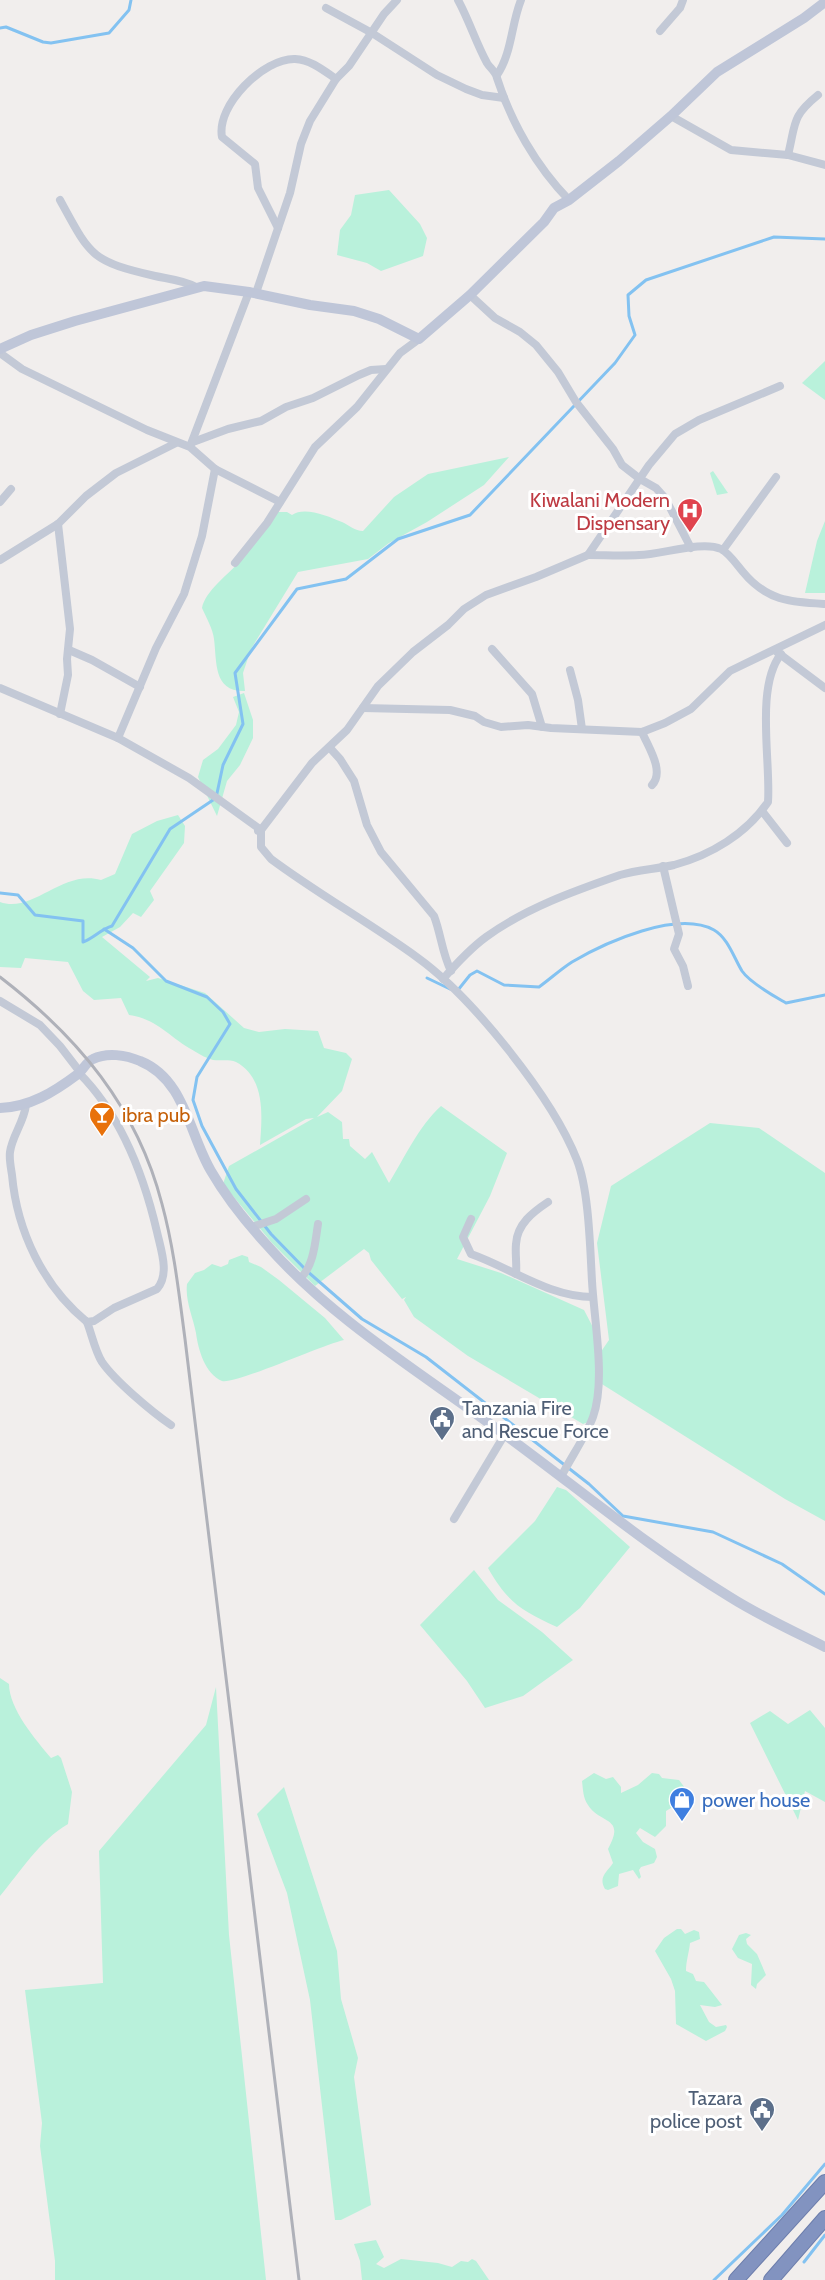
<svg xmlns="http://www.w3.org/2000/svg" width="825" height="2280" font-family="Cabin,sans-serif">
<rect width="100%" height="100%" fill="#f1eeed"/>
<!-- green -->
<g fill="#b9f1db">
<path d="M 389,190 L 420,224 L 427,238 L 423,256 L 381,271 L 367,263 L 337,255 L 340,230 L 351,215 L 355,195 Z"/>
<path d="M 825,361 L 825,400 L 802,383 Z"/>
<path d="M 509,457 L 484,485 L 427,522 L 389,543 L 368,559 L 298,572 L 251,649 L 243,673 L 245,691 C 213,692 217,662 214,639 C 213,629 206,617 202,608 C 205,591 229,574 240,561 C 253,545 265,528 278,512 L 287,512 L 292,515 C 304,506 328,516 342,522 C 349,525 355,531 363,531 L 394,497 L 428,474 Z"/>
<path d="M 713,471 L 728,493 L 717,495 L 710,473 Z"/>
<path d="M 825,521 L 825,593 L 805,593 L 817,541 Z"/>
<path d="M 244,693 L 253,720 L 253,738 L 240,765 L 227,781 L 217,816 L 198,777 L 203,760 L 218,749 L 236,725 L 239,712 L 233,697 Z"/>
<path d="M 178,815 L 185,826 L 184,843 L 150,891 L 154,900 L 141,917 L 133,913 L 120,927 L 102,937 L 150,977 L 146,981 L 158,978 L 205,993 L 244,1028 L 259,1032 L 285,1029 L 318,1031 L 324,1048 L 346,1053 L 352,1059 L 342,1091 L 317,1117 L 328,1112 L 342,1122 L 343,1139 L 349,1139 L 350,1146 L 365,1159 L 372,1152 L 389,1183 C 405,1157 418,1127 441,1106 L 507,1153 L 490,1196 L 457,1259 L 501,1273 L 584,1310 L 598,1337 L 598,1356 L 609,1340 L 597,1243 L 611,1186 L 710,1123 L 759,1128 L 825,1173 L 825,1521 L 785,1499 L 597,1381 L 594,1420 L 583,1424 L 468,1356 L 414,1317 L 404,1300 L 406,1297 L 402,1299 L 371,1260 L 369,1253 L 364,1249 L 315,1286 L 272,1243 L 223,1184 L 229,1166 L 314,1118 L 306,1119 L 260,1145 C 262,1117 266,1078 236,1062 C 229,1059 220,1061 213,1060 C 205,1058 196,1052 189,1048 C 168,1035 154,1018 129,1015 L 121,998 L 94,1000 L 83,991 L 68,962 L 25,958 L 21,968 L 0,967 L 0,902 C 33,914 62,869 101,880 L 115,874 L 132,834 L 157,821 Z"/>
<path d="M 242,1255 L 248,1257 L 249,1262 L 261,1267 L 279,1280 L 325,1318 L 344,1340 C 322,1345 234,1385 222,1381 C 205,1374 198,1349 196,1333 C 193,1317 185,1301 187,1284 L 195,1273 L 204,1270 L 212,1264 L 221,1267 L 228,1264 L 229,1260 Z"/>
<path d="M 557,1487 L 566,1490 L 630,1547 L 580,1608 L 557,1627 C 521,1610 508,1603 488,1568 L 535,1521 Z"/>
<path d="M 474,1570 L 498,1600 L 542,1632 L 573,1660 L 523,1696 L 485,1708 L 467,1681 L 420,1625 Z"/>
<path d="M 0,1678 L 9,1684 C 9,1709 36,1740 51,1758 L 58,1755 L 61,1758 L 72,1792 L 68,1824 C 40,1840 20,1872 0,1896 Z"/>
<path d="M 216,1687 L 229,1935 L 266,2280 L 55,2280 L 55,2261 L 40,2146 L 42,2123 L 25,1990 L 103,1983 L 99,1851 L 206,1725 Z"/>
<path d="M 810,1710 L 825,1728 L 825,1802 L 805,1791 L 798,1820 L 750,1723 L 770,1711 L 788,1724 Z"/>
<path d="M 594,1773 L 606,1779 L 613,1777 L 621,1787 L 621,1793 L 638,1785 L 652,1773 L 659,1774 L 662,1778 L 679,1780 L 685,1788 L 681,1802 L 666,1811 L 666,1826 L 655,1837 L 640,1828 L 636,1833 L 643,1842 L 655,1849 L 657,1857 L 654,1863 L 641,1867 L 639,1870 L 641,1877 L 639,1879 L 633,1870 L 619,1874 L 618,1886 L 608,1890 L 605,1889 C 598,1877 607,1872 613,1863 L 608,1849 C 626,1816 601,1825 588,1805 C 583,1798 583,1789 582,1781 Z"/>
<path d="M 284,1787 L 337,1951 L 341,1999 L 358,2058 L 354,2077 L 371,2205 L 341,2220 L 335,2220 L 310,2000 L 287,1893 L 257,1814 Z"/>
<path d="M 677,1929 L 681,1929 L 685,1934 L 694,1930 L 699,1932 L 700,1939 L 690,1943 C 689,1953 686,1961 686,1971 L 693,1974 L 696,1981 L 704,1982 L 722,2005 L 715,2007 L 700,2005 L 709,2022 L 716,2027 L 726,2025 L 727,2027 L 725,2031 L 706,2041 L 676,2024 L 675,1991 L 671,1979 L 655,1951 L 664,1938 Z"/>
<path d="M 746,1933 L 751,1935 L 746,1939 L 747,1944 L 757,1954 L 766,1975 L 757,1984 L 756,1989 L 751,1985 L 752,1964 L 738,1958 L 732,1949 L 739,1935 Z"/>
<path d="M 376,2240 L 384,2257 L 376,2264 L 384,2268 L 401,2259 L 438,2263 L 452,2267 L 461,2261 L 468,2262 L 472,2259 L 476,2261 L 489,2280 L 362,2280 L 360,2261 L 354,2244 Z"/>
</g>
<g fill="none" stroke-linecap="round" stroke-linejoin="round">
<!-- stream -->
<g stroke="#83c2f1" stroke-width="3">
<path d="M 0,28 L 6,27 L 43,42 L 51,43 L 109,33 L 129,10 L 131,0"/>
<path d="M 0,893 L 18,895 L 35,915 L 83,921 L 83,942 C 94,938 101,929 112,926 L 170,829 L 216,798 L 223,765 L 243,724 L 235,673 L 297,589 L 346,579 L 398,539 L 470,515 L 615,363 L 635,335 L 629,316 L 628,295 L 646,280 L 774,237 L 825,239"/>
<path d="M 104,929 L 133,948 L 166,981 L 207,997 L 223,1012 L 230,1024 L 197,1077 L 193,1100 L 202,1126 L 236,1189 L 271,1234 L 307,1271 L 362,1319 L 426,1357 L 589,1484 L 623,1516 L 713,1532 L 782,1564 L 825,1594"/>
<path d="M 427,978 L 450,989"/>
<path d="M 458,990 L 470,975 L 477,971 L 504,985 L 539,987 C 550,979 561,969 572,962 C 606,942 677,910 714,930 C 728,938 734,958 742,971 C 750,983 774,996 786,1003 L 825,995"/>
<path d="M 804,2262 L 825,2235"/>
<path d="M 714,2280 L 782,2215 L 825,2164"/>
</g>
<defs>
<g id="highway">
<path d="M 736,2280 L 825,2182"/>
<path d="M 771,2280 L 825,2218"/>
</g>
</defs>
<!-- highway casing -->
<use href="#highway" stroke="#6d7eac" stroke-width="16"/>
<!-- street -->
<g stroke="#c3c9d6" stroke-width="8">
<path d="M 458,0 C 469,20 476,43 487,63 C 490,68 496,72 497,78 C 511,122 536,166 569,200"/>
<path d="M 326,8 L 372,33 L 437,75 L 466,89 L 482,95 L 504,98"/>
<path d="M 660,31 L 680,8 L 683,0"/>
<path d="M 497,75 C 512,53 511,25 521,0"/>
<path d="M 671,116 L 731,150 L 788,155 L 825,165"/>
<path d="M 788,155 C 796,123 791,117 818,95"/>
<path d="M 60,200 C 91,257 91,261 155,276 C 169,279 183,280 196,287"/>
<path d="M 278,228 L 258,188 L 255,164 L 222,137 C 216,105 264,58 295,59 C 311,60 323,70 336,79"/>
<path d="M 256,293 L 290,193 L 301,144 L 310,121 L 336,79 L 349,66 L 384,14 L 397,0"/>
<path d="M 470,295 L 495,318 L 520,332 L 536,345 L 558,372 L 576,402 L 613,449 L 622,465 L 640,479 L 656,488 L 665,498 L 691,548"/>
<path d="M 0,353 L 22,369 L 147,430 L 190,447 L 215,469 L 280,502"/>
<path d="M 193,442 L 228,429 L 261,421 L 286,407 L 313,398 L 359,375 L 371,370 L 386,369"/>
<path d="M 191,444 L 249,292"/>
<path d="M 0,502 L 11,489"/>
<path d="M 58,524 L 70,629 L 67,659 L 68,675 L 60,714"/>
<path d="M 723,550 L 776,477"/>
<path d="M 588,555 C 605,555 622,556 639,555 C 661,555 702,540 721,549 C 729,553 737,565 743,572 C 767,601 790,602 825,604"/>
<path d="M 0,560 L 58,524 L 86,496 L 116,473 L 176,443"/>
<path d="M 235,563 L 267,523 L 315,447 L 357,407 L 400,353 L 419,339"/>
<path d="M 492,649 L 532,694 L 542,727"/>
<path d="M 69,650 L 92,660 L 140,687"/>
<path d="M 777,652 L 825,688"/>
<path d="M 570,670 L 578,700 L 582,729"/>
<path d="M 0,688 L 118,738 L 189,778 L 261,830 L 261,847 L 271,859 C 318,894 370,923 418,958 C 472,997 553,1098 577,1160 C 589,1191 590,1247 592,1281 C 594,1320 606,1381 593,1417 C 585,1438 571,1457 561,1477"/>
<path d="M 363,708 L 450,710 L 475,716 L 484,722 L 501,727 L 528,725 L 551,728 L 642,732 L 665,723 L 691,709 L 730,671 L 825,625"/>
<path d="M 642,732 C 648,747 665,771 652,785"/>
<path d="M 118,738 L 156,648 L 184,594 L 202,536 L 215,469"/>
<path d="M 330,748 L 340,759 L 354,781 L 367,825 L 381,852 L 434,916 C 441,934 442,953 451,971"/>
<path d="M 762,811 L 787,843"/>
<path d="M 258,831 L 261,830 L 312,763 L 347,730 L 378,686 L 413,652 L 448,625 L 464,609 L 486,595 L 536,577 L 588,555 L 649,465 L 675,434 L 699,420 L 780,386"/>
<path d="M 663,866 L 679,934 L 674,949 L 683,966 L 688,986"/>
<path d="M 443,979 C 456,964 471,948 486,937 C 526,908 574,891 620,875 C 637,870 656,869 674,865 C 711,855 746,834 768,802 C 771,762 755,687 781,654"/>
<path d="M 0,1001 L 40,1025 L 60,1046 L 80,1072"/>
<path d="M 26,1105 C 24,1122 12,1136 10,1152 C 9,1159 11,1168 12,1175 C 17,1231 43,1286 87,1322 L 94,1321 L 114,1308 L 157,1289 C 170,1274 161,1250 157,1232 C 144,1176 121,1115 79,1073"/>
<path d="M 471,1219 L 463,1237 L 471,1254 C 511,1268 549,1297 593,1297"/>
<path d="M 252,1227 L 276,1219 L 306,1199"/>
<path d="M 516,1274 C 517,1264 515,1254 516,1244 C 517,1224 533,1212 548,1202"/>
<path d="M 300,1279 C 314,1265 315,1243 318,1224"/>
<path d="M 87,1322 C 92,1335 95,1351 102,1362 C 115,1381 152,1412 171,1425"/>
<path d="M 454,1519 L 505,1434"/>
</g>
<!-- secondary -->
<g stroke="#bfc6d8" stroke-width="10">
<path d="M 0,349 L 31,335 L 75,321 L 204,286 L 249,292 L 310,305 L 354,311 L 379,319 L 419,339 L 470,295 L 544,222 L 554,208 L 569,200 L 619,161 L 671,116 L 717,72 L 804,18 L 825,2"/>
<path d="M 0,1108 C 30,1107 54,1092 78,1074 C 83,1070 86,1062 93,1059 C 107,1052 126,1055 140,1061 C 185,1079 189,1134 211,1171 C 226,1197 246,1222 266,1244 C 330,1317 415,1369 493,1426 C 572,1483 646,1546 730,1597 C 760,1616 793,1631 825,1647"/>
</g>
<!-- highway -->
<use href="#highway" stroke="#8293c0" stroke-width="14"/>
<!-- rail -->
<path stroke="#afb1b9" stroke-width="3" d="M 0,977 C 78,1037 137,1107 162,1204 C 174,1248 179,1294 185,1339 L 299,2280"/>
</g>
<!-- icons -->
<defs>
<symbol id="hospital-pin" viewBox="-11 -11 22 30"><path d="M0 17L-7.5 6A9.5 9.5 0 1 1 7.5 6Z" fill="#e0444e" stroke="#fff"/><path d="M-5-5h3v3.5h4V-5h3V5h-3V1.5h-4V5h-3Z" fill="#fff"/></symbol>
<symbol id="bar-pin" viewBox="-11 -11 22 30"><path d="M0 17L-7.5 6A9.5 9.5 0 1 1 7.5 6Z" fill="#e8710a" stroke="#fff"/><path d="M-6-5H6L.8 .8V4.5H3.5V6h-7V4.5H-.8V.8Z" fill="#fff"/></symbol>
<symbol id="civic-pin" viewBox="-11 -11 22 30"><path d="M0 17L-7.5 6A9.5 9.5 0 1 1 7.5 6Z" fill="#5c6f8a" stroke="#fff"/><path d="M-.6-6.5H3V-4.5H.6V-3L4-1V1h2V6H-6V1h2V-1L-.6-3ZM-1.2 2.5V6h2.4V2.5Z" fill="#fff"/></symbol>
<symbol id="shop-pin" viewBox="-11 -11 22 30"><path d="M0 17L-7.5 6A9.5 9.5 0 1 1 7.5 6Z" fill="#3f7fe0" stroke="#fff"/><path d="M-5-2.5h2.3a2.7 3.5 0 0 1 5.4 0H5L5.5 6h-11ZM-1.5-2.5h3a1.5 2.3 0 0 0-3 0Z" fill="#fff"/></symbol>
</defs>
<g fill-rule="evenodd">
<use href="#hospital-pin" x="675" y="496" width="30" height="40"/>
<use href="#bar-pin" x="87" y="1100" width="30" height="40"/>
<use href="#civic-pin" x="427" y="1404" width="30" height="40"/>
<use href="#shop-pin" x="667" y="1785" width="30" height="40"/>
<use href="#civic-pin" x="747" y="2095" width="30" height="40"/>
</g>
<g text-anchor="middle" dominant-baseline="central" stroke-width="6" stroke-linejoin="round" paint-order="stroke">
<!-- health labels -->
<g font-size="20" fill="#be3a42" stroke="#fff" text-anchor="end">
<text x="670" y="500">Kiwalani Modern<tspan x="670" dy="23">Dispensary</tspan></text>
</g>
<!-- food labels -->
<g font-size="20" fill="#c56008" stroke="#fff" text-anchor="start">
<text x="122" y="1115">ibra pub</text>
</g>
<!-- service labels -->
<g font-size="20" fill="#4e5e75" stroke="#fff" text-anchor="start">
<text x="462" y="1408">Tanzania Fire<tspan x="462" dy="23">and Rescue Force</tspan></text>
<text x="742" y="2098" text-anchor="end">Tazara<tspan x="742" dy="23">police post</tspan></text>
</g>
<!-- shop labels -->
<g font-size="20" fill="#366cbe" stroke="#fff" text-anchor="start">
<text x="702" y="1800">power house</text>
</g>
</g>
</svg>
